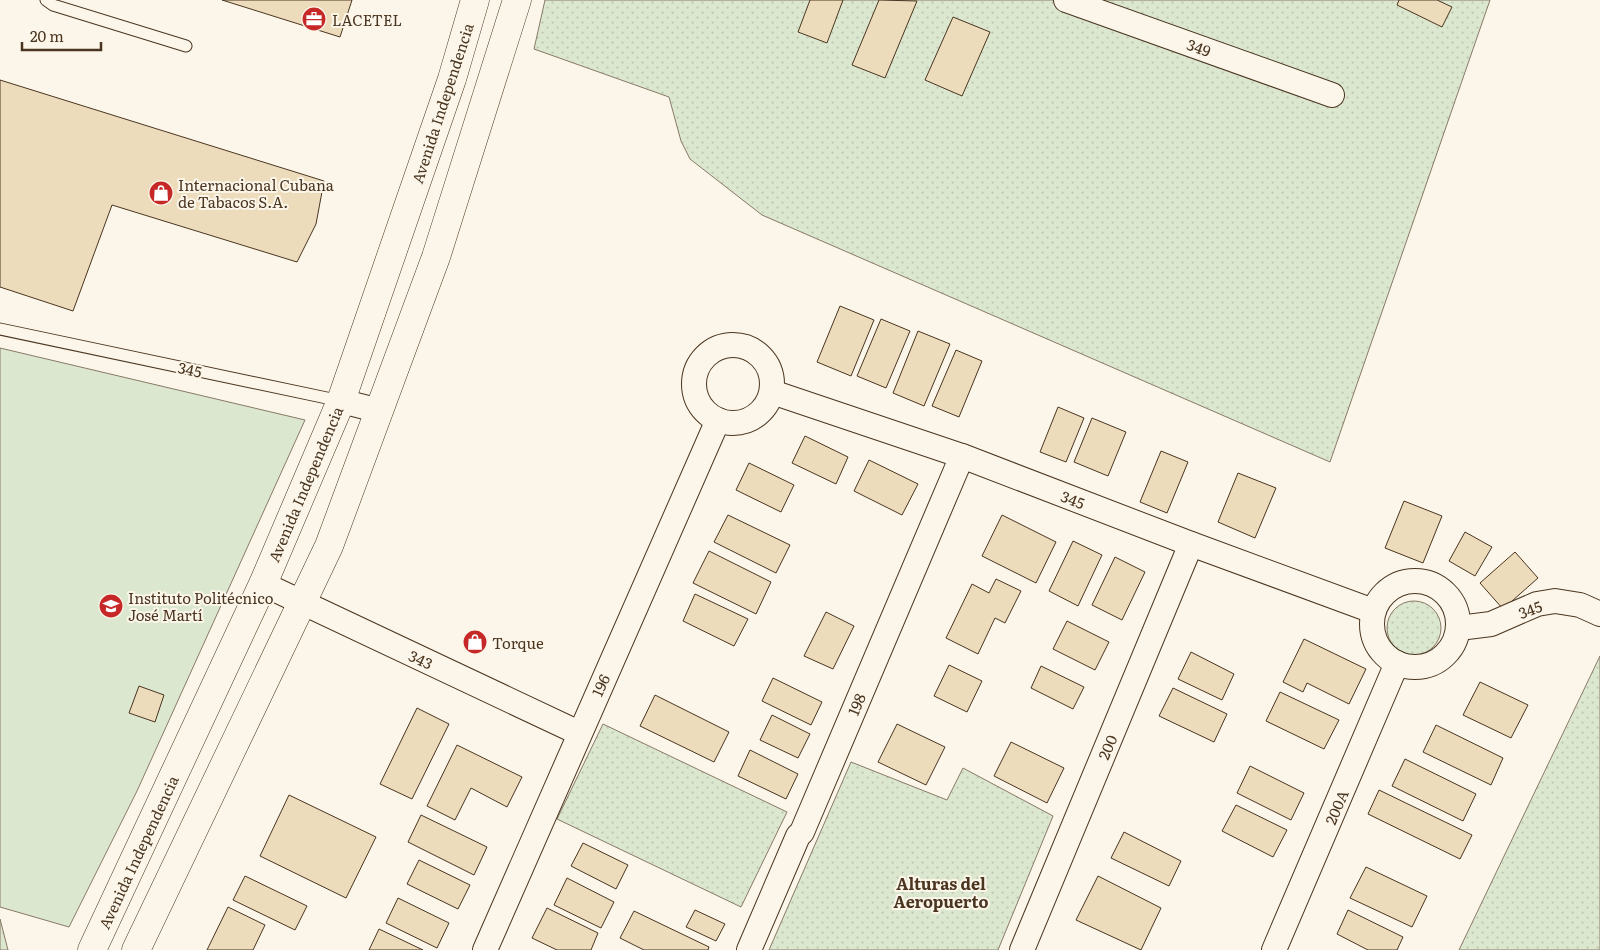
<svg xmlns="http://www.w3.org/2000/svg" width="1600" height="950" font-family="Literata,serif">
<defs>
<pattern id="green-dots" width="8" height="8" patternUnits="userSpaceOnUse" patternTransform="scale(1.25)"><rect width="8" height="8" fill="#dce7d0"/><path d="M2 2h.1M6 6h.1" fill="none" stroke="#bec7b2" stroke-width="1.8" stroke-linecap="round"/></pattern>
<pattern id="forest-firs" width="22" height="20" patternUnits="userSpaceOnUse" patternTransform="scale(1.25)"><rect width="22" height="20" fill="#dce7d0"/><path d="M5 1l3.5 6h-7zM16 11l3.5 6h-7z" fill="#bec7b2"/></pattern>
</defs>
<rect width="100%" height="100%" fill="#fbf6e9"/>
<!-- green -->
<g fill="url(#green-dots)" stroke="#887966">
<path d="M 545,0 L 1490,0 L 1330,462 L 762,215 L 690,159 L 681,141 L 669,97 L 534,49 Z"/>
<circle cx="1414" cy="628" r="27"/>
<path d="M 1600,656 L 1600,950 L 1459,950 Z"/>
<path d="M 603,724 L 787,812 L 741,907 L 557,819 Z"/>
<path d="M 851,762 L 947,800 L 963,768 L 1053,816 L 998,950 L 769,950 Z"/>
</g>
<!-- forest -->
<path fill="url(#forest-firs)" stroke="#887966" d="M 0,919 L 8,950 L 0,950 Z"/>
<!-- pitch -->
<path fill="#dce7d0" stroke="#887966" d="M 0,348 L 305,420 L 137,791 L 69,927 L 0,907 Z"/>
<!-- building -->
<g fill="#ecdcbc" stroke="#4a3520">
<path d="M 222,0 L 352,0 L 340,37 Z"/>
<path d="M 810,0 L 843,0 L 827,43 L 798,32 Z"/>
<path d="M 879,0 L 917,1 L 885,78 L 852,65 Z"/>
<path d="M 1399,0 L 1437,0 L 1452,7 L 1442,27 L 1397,5 Z"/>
<path d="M 953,17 L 990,32 L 962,96 L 925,80 Z"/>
<path d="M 0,80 L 324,181 L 316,224 L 297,262 L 112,205 L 73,311 L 0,287 Z"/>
<path d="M 840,306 L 874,320 L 851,376 L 817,362 Z"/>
<path d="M 881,319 L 910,331 L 886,388 L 857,376 Z"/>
<path d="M 918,331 L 950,344 L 924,406 L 893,393 Z"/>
<path d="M 956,350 L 982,361 L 959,417 L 932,406 Z"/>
<path d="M 1058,407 L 1084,418 L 1066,462 L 1040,452 Z"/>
<path d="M 1092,418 L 1126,432 L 1108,476 L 1074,462 Z"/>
<path d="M 805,436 L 848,457 L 836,484 L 792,463 Z"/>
<path d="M 1161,451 L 1188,462 L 1167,513 L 1140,502 Z"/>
<path d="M 869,460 L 918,484 L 902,515 L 854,491 Z"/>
<path d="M 749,463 L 794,485 L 781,512 L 736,490 Z"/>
<path d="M 1238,473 L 1276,488 L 1255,538 L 1218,522 Z"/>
<path d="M 1404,501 L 1442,516 L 1423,563 L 1385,548 Z"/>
<path d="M 728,515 L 790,545 L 776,573 L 714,542 Z"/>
<path d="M 1002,515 L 1056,542 L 1036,583 L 982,556 Z"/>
<path d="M 1465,532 L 1492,547 L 1475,576 L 1449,561 Z"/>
<path d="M 1073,541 L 1102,555 L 1078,606 L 1049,591 Z"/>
<path d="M 709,551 L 771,582 L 756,614 L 693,583 Z"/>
<path d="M 1515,552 L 1538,578 L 1503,609 L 1480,583 Z"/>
<path d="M 1115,557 L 1145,572 L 1122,620 L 1092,605 Z"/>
<path d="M 996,579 L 1021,591 L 1005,623 L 995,618 L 978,654 L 946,638 L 972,584 L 989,593 Z"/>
<path d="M 695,594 L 748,619 L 734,646 L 683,621 Z"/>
<path d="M 826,612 L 854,626 L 833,669 L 804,656 Z"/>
<path d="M 1067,621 L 1109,642 L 1095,670 L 1053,649 Z"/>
<path d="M 1304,639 L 1366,669 L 1349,704 L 1307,683 L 1303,692 L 1283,682 Z"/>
<path d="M 1191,652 L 1234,674 L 1222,700 L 1178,679 Z"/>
<path d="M 949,665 L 982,681 L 967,712 L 934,696 Z"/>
<path d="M 1041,666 L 1084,687 L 1073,709 L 1031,688 Z"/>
<path d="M 773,678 L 822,702 L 811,725 L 762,701 Z"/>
<path d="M 1480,682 L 1528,705 L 1511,738 L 1463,715 Z"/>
<path d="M 139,686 L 164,695 L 155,722 L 129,713 Z"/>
<path d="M 1173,688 L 1227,714 L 1214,742 L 1159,716 Z"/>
<path d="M 1280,692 L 1339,720 L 1324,749 L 1266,721 Z"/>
<path d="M 655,695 L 729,732 L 714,762 L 640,726 Z"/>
<path d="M 417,708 L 449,724 L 412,799 L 380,784 Z"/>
<path d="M 772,715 L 810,734 L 798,758 L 760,740 Z"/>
<path d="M 897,724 L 945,747 L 926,785 L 878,762 Z"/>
<path d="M 1436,725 L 1503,758 L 1491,785 L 1423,752 Z"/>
<path d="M 1011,742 L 1064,768 L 1047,803 L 994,776 Z"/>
<path d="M 457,745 L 522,777 L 507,807 L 471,788 L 455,820 L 427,806 Z"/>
<path d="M 750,750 L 798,774 L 786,799 L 738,776 Z"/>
<path d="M 1405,759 L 1476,794 L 1463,821 L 1392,786 Z"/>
<path d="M 1250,766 L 1304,793 L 1291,820 L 1237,793 Z"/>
<path d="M 1379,790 L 1472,835 L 1460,859 L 1368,814 Z"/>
<path d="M 289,795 L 376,837 L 346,898 L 260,856 Z"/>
<path d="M 1236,805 L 1287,830 L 1273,857 L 1222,831 Z"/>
<path d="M 421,815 L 487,847 L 474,875 L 408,842 Z"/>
<path d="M 1124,832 L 1181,861 L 1169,886 L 1111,858 Z"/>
<path d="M 583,843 L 628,865 L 616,889 L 571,866 Z"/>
<path d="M 419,860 L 470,885 L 458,909 L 407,884 Z"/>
<path d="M 1366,867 L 1427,896 L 1412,927 L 1350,898 Z"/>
<path d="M 245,876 L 307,906 L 295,930 L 233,900 Z"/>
<path d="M 1098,876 L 1161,908 L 1141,950 L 1076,920 Z"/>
<path d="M 567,878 L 614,902 L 601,928 L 554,905 Z"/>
<path d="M 398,898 L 449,923 L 437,948 L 386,923 Z"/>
<path d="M 228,907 L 265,925 L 253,950 L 207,950 Z"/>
<path d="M 547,908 L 598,933 L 591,950 L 557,950 L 532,938 Z"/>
<path d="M 695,910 L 725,924 L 716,941 L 686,927 Z"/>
<path d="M 1348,910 L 1403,937 L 1397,950 L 1368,950 L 1337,934 Z"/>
<path d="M 634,911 L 709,947 L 708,950 L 644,950 L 620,938 Z"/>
<path d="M 379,929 L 423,950 L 369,950 Z"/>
</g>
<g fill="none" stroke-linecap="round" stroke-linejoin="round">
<defs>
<g id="service">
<path d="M 46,0 L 53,5 L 186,46"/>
<path d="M 0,329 L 341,401"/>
</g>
<g id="minor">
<path d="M 1066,0 L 1332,95"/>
<circle cx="733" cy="384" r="39"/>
<path d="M 772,392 L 962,456 L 1191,544 L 1373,611"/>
<path d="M 341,401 L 380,411"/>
<circle cx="1415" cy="624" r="43"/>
<path d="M 263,584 L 579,733"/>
<path d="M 1459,628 L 1491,624 L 1537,604 L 1555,601 L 1580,605 L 1600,614"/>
<path d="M 485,950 L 718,420"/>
<path d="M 749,950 L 798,836 L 802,832 L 962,456"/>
<path d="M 1022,950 L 1191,544"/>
<path d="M 1274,950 L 1397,663"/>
</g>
<g id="primary">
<path d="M 92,950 L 263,584 L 341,401 L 452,79 L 475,0"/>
<path d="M 136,950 L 329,546 L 436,257 L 517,0"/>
</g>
</defs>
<!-- service casing -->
<use href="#service" stroke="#4a3520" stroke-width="13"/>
<!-- minor casing -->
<use href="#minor" stroke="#4a3520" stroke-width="26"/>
<!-- primary casing -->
<use href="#primary" stroke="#4a3520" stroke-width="29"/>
<!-- service -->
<use href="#service" stroke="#fbf6e9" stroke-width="11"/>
<!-- minor -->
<use href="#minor" stroke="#fbf6e9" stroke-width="24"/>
<!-- primary -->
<use href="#primary" stroke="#fbf6e9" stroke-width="28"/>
</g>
<!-- icons -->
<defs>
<symbol id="office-disc" viewBox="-11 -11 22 22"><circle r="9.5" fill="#c62828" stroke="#fbf6e9"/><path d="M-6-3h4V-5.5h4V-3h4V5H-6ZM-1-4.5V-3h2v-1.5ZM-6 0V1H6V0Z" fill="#fff"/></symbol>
<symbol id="shop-disc" viewBox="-11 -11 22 22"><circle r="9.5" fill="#c62828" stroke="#fbf6e9"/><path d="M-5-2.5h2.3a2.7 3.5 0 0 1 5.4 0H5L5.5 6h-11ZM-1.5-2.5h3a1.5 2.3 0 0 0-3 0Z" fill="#fff"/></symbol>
<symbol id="school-disc" viewBox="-11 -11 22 22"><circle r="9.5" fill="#c62828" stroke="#fbf6e9"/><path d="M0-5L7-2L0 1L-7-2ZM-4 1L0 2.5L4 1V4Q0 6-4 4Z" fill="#fff"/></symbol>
</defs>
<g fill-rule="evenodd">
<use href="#office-disc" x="300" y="5" width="28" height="28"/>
<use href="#shop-disc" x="147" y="179" width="28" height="28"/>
<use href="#school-disc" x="97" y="592" width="28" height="28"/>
<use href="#shop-disc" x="461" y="628" width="28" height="28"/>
</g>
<g text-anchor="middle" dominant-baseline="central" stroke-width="4" stroke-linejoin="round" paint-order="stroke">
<!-- poi labels -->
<g font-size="15" fill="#4a3520" stroke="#fbf6e9" text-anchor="start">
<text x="332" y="19">LACETEL</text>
<text x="178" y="184">Internacional Cubana<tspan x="178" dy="17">de Tabacos S.A.</tspan></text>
<text x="128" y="597">Instituto Politécnico<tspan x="128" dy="17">José Martí</tspan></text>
<text x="492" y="642">Torque</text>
</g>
<!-- street labels -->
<g font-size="15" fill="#4a3520" stroke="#fbf6e9">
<text transform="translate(1199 47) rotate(20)">349</text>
<text transform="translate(442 103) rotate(-72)">Avenida Independencia</text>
<text transform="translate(190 369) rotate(12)">345</text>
<text transform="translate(305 484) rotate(-67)">Avenida Independencia</text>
<text transform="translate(1073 499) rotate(21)">345</text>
<text transform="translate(1530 609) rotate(-20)">345</text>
<text transform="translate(421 659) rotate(25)">343</text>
<text transform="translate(600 685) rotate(-66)">196</text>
<text transform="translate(856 704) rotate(-67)">198</text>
<text transform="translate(1107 747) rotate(-67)">200</text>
<text transform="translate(1336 807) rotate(-67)">200A</text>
<text transform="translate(138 852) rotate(-65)">Avenida Independencia</text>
</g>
<!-- neighbourhood labels -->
<g font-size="16" font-weight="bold" fill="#4a3520" stroke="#fbf6e9">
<text x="941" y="883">Alturas del<tspan x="941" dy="18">Aeropuerto</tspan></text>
</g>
</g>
<!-- scale -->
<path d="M22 42v8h79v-8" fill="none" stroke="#4a3520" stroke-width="2.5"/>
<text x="30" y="42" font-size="15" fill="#4a3520" stroke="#fbf6e9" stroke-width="4" paint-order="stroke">20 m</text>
</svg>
